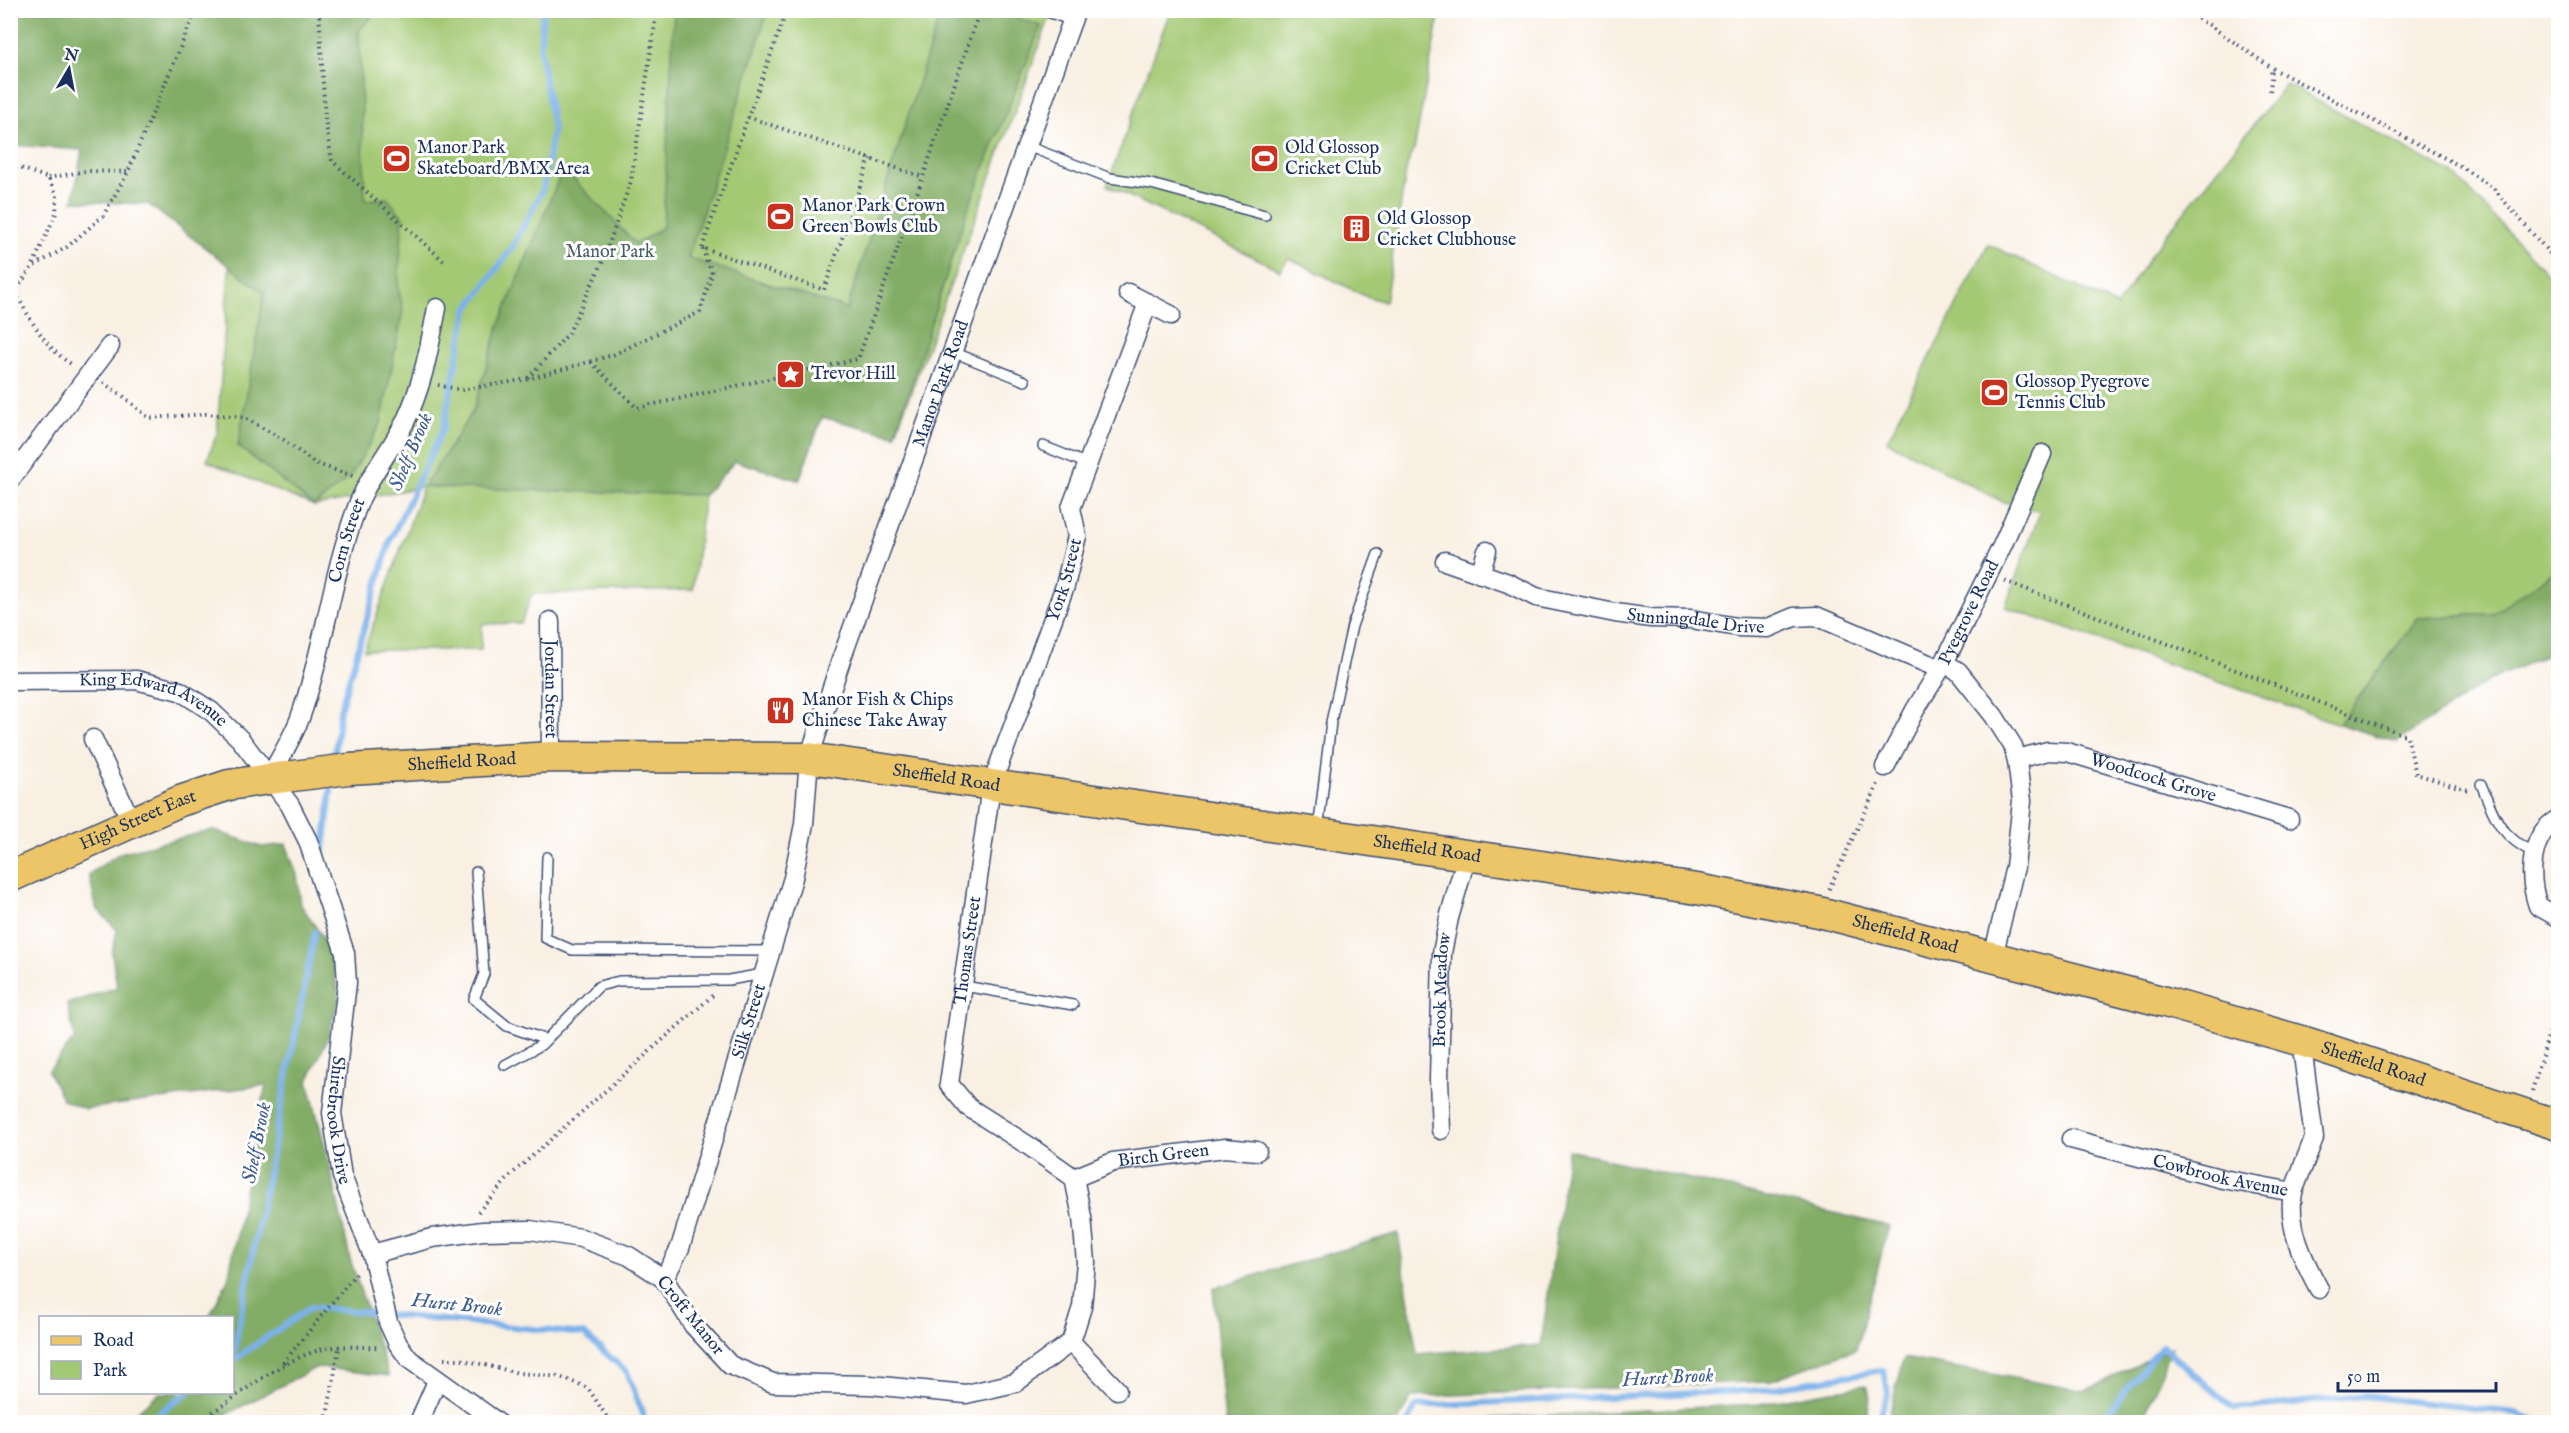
<svg xmlns="http://www.w3.org/2000/svg" width="2569" height="1433" font-family="'IM FELL English',serif">
<rect width="100%" height="100%" fill="#fff"/>
<filter id="ink" filterUnits="userSpaceOnUse"><feTurbulence type="fractalNoise" baseFrequency=".0167" numOctaves="2"/><feDisplacementMap in="SourceGraphic" scale="12" xChannelSelector="R" yChannelSelector="G"/><feConvolveMatrix kernelMatrix="1 2 1 2 8 2 1 2 1" color-interpolation-filters="sRGB"/></filter>
<filter id="wash" filterUnits="userSpaceOnUse"><feTurbulence type="fractalNoise" baseFrequency=".008" numOctaves="4" result="noise"/><feDisplacementMap in="SourceGraphic" scale="24" xChannelSelector="R" yChannelSelector="G"/><feGaussianBlur stdDeviation="1.35" result="paint"/><feColorMatrix in="noise" values="0 0 0 0 0 0 0 0 0 0 0 0 0 0 0 0 0 1.4 0 .05"/><feComposite in="paint" operator="in"/></filter>
<g filter="url(#wash)">
<rect width="100%" height="100%" fill="#f9f0e3"/>
<!-- green -->
<g fill="#a4c974" stroke="#607c69" stroke-width="1.5">
<path d="M 252,11 L 1052,11 L 895,435 L 822,417 L 799,480 L 735,461 L 704,495 L 693,590 L 532,594 L 521,623 L 482,624 L 481,650 L 364,650 L 423,487 L 314,506 L 207,461 L 217,433 L 247,31 Z"/>
<path d="M 1170,11 L 1440,11 L 1414,150 L 1407,165 L 1385,302 L 1363,295 L 1289,258 L 1280,270 L 1107,185 Z"/>
<path d="M 2286,84 L 2455,175 L 2558,285 L 2558,569 L 2493,614 L 2418,618 L 2339,724 L 2005,607 L 2040,512 L 2001,501 L 1887,441 L 1988,244 L 2117,306 L 2160,242 Z"/>
</g>
<!-- forest -->
<g fill="#83ad66" stroke="#4f6e62" stroke-width="1.5">
<path d="M 10,11 L 378,11 L 359,30 L 365,200 L 387,198 L 403,217 L 398,287 L 403,310 L 381,423 L 351,476 L 314,506 L 238,446 L 264,293 L 148,204 L 73,201 L 82,150 L 11,145 Z"/>
<path d="M 674,11 L 768,11 L 688,258 L 847,309 L 941,11 L 996,11 L 1041,26 L 967,211 L 895,435 L 822,417 L 799,480 L 735,461 L 704,495 L 424,487 L 473,411 L 498,328 L 563,168 L 636,244 L 663,227 Z"/>
<path d="M 2558,569 L 2558,666 L 2553,652 L 2488,681 L 2397,742 L 2339,724 L 2418,618 L 2493,614 Z"/>
<path d="M 213,830 L 262,847 L 286,844 L 297,875 L 301,905 L 330,948 L 339,999 L 326,1042 L 308,1081 L 329,1162 L 350,1259 L 389,1376 L 317,1367 L 212,1422 L 125,1422 L 159,1393 L 232,1392 L 232,1318 L 209,1317 L 228,1279 L 266,1085 L 85,1109 L 63,1100 L 48,1071 L 75,1038 L 67,1004 L 117,987 L 112,954 L 117,930 L 96,908 L 89,874 L 120,853 Z"/>
<path d="M 1568,1150 L 1889,1226 L 1856,1349 L 1769,1381 L 1411,1397 L 1398,1422 L 1225,1422 L 1213,1288 L 1398,1233 L 1417,1354 L 1541,1345 Z"/>
<path d="M 2171,1348 L 2143,1422 L 1887,1422 L 1904,1358 L 2085,1391 Z"/>
<path d="M 1865,1385 C 1874,1397 1868,1410 1863,1422 L 1428,1422 L 1759,1404 Z"/>
</g>
<g fill="none" stroke-linecap="round" stroke-linejoin="round">
<!-- stream -->
<g stroke="#7cb1ea" stroke-width="6">
<path d="M 334,762 L 340,710 L 390,541 L 443,429 L 467,310 L 512,248 L 543,189 L 553,128 L 540,50 L 543,10"/>
<path d="M 324,850 L 332,781"/>
<path d="M 232,1361 L 311,1307 L 584,1334 L 627,1372 L 646,1422"/>
<path d="M 232,1361 L 315,932"/>
<path d="M 146,1422 L 189,1392"/>
<path d="M 1408,1422 L 1416,1406 L 1762,1390 L 1884,1370 L 1888,1393 L 1878,1422"/>
<path d="M 2100,1422 L 2162,1346 L 2234,1409 L 2364,1396 L 2516,1413 L 2540,1422"/>
</g>
</g>
</g>
<g filter="url(#ink)">
<g fill="none" stroke-linecap="round" stroke-linejoin="round">
<defs>
<g id="service">
<path d="M 1042,10 L 1073,21"/>
<path d="M 1027,146 L 1110,178 L 1151,184 L 1265,215"/>
<path d="M 953,352 L 1025,381"/>
<path d="M 1043,446 L 1088,464"/>
<path d="M 2481,784 C 2495,818 2499,835 2534,853"/>
<path d="M 1318,831 L 1331,722 L 1352,626 L 1378,554"/>
<path d="M 547,857 L 545,938 L 572,950 L 769,951"/>
<path d="M 476,872 L 484,974 L 474,999 L 507,1026 L 546,1040"/>
<path d="M 964,986 L 1073,1005"/>
<path d="M 505,1065 L 541,1045 L 599,986 L 619,981 L 729,980 L 763,974"/>
</g>
<g id="minor">
<path d="M 1128,293 L 1171,315"/>
<path d="M 10,480 L 110,346"/>
<path id="s1" d="M 1445,561 L 1508,583 L 1536,597 L 1615,613 L 1651,618 L 1691,619 L 1737,627 L 1768,628 L 1794,617 L 1816,616 L 1940,669"/>
<path d="M 1480,574 L 1487,551"/>
<path id="s2" d="M 550,621 L 551,757"/>
<path d="M 1944,663 L 1958,671 L 1994,716 L 2013,746 L 2017,761 L 2022,801 L 2015,867 L 1993,956"/>
<path id="s3" d="M 10,681 L 136,680 L 180,691 L 211,711 L 241,740 L 290,805 L 308,841 L 345,953 L 347,983 L 332,1113 L 342,1176 L 372,1254 L 388,1322 L 398,1344 L 409,1359 L 497,1422"/>
<path d="M 93,739 L 132,823"/>
<path id="s4" d="M 2017,759 L 2048,751 L 2067,752 L 2289,819"/>
<path id="s5" d="M 1885,767 L 1915,710 L 1944,663 L 2003,544 L 2042,454"/>
<path id="s6" d="M 269,779 C 279,759 292,739 300,718 C 324,650 331,578 356,510 C 367,478 390,452 405,422 C 423,385 429,349 437,308"/>
<path d="M 2558,819 C 2529,835 2528,877 2538,906 L 2558,917"/>
<path id="s7" d="M 1441,1130 L 1439,1080 L 1442,953 L 1449,918 L 1467,855"/>
<path id="s8" d="M 2071,1139 L 2223,1179 L 2293,1192 L 2314,1138 L 2303,1055 L 2305,1042"/>
<path id="s9" d="M 1074,1178 L 1113,1162 L 1225,1148 L 1257,1151"/>
<path d="M 2293,1192 C 2287,1227 2303,1259 2319,1289"/>
<path id="s10" d="M 372,1254 L 432,1238 L 483,1231 L 530,1230 L 581,1238 L 629,1256 L 664,1279 L 693,1325 L 730,1365 L 773,1383 L 870,1385 L 966,1394 L 1015,1383 L 1071,1342 L 1082,1307 L 1086,1262 L 1082,1217 L 1074,1178 L 1029,1146 L 968,1107 L 949,1084 L 991,786 L 1065,586 L 1077,536 L 1071,508 L 1148,303"/>
<path id="s11" d="M 664,1279 L 680,1248 L 793,878 L 804,824 L 809,758 L 841,660 L 1076,10"/>
<path d="M 1071,1342 L 1117,1390"/>
<path d="M 419,1422 L 437,1381"/>
</g>
<g id="primary">
<path id="s12" d="M 10,877 L 180,801 L 229,785 L 269,779 L 349,769 L 551,757 L 809,758 L 1697,889 L 1819,912 L 2165,1002 L 2305,1042 L 2558,1125"/>
</g>
</defs>
<!-- service casing -->
<use href="#service" stroke="#3c4c72" stroke-width="12"/>
<!-- minor casing -->
<use href="#minor" stroke="#3c4c72" stroke-width="21"/>
<!-- primary casing -->
<use href="#primary" stroke="#3c4c72" stroke-width="33"/>
<!-- path -->
<g stroke="#3c4c72" stroke-width="4" stroke-dasharray="1.5 4.5" stroke-linecap="butt">
<path d="M 319,10 L 325,119 L 332,161 L 444,261"/>
<path d="M 422,10 L 422,19"/>
<path d="M 787,10 L 748,117 L 923,177 L 980,10"/>
<path d="M 2182,10 L 2209,25 L 2272,68 L 2460,166 L 2493,188 L 2558,263"/>
<path d="M 438,18 L 439,10"/>
<path d="M 2270,91 L 2272,68"/>
<path d="M 10,169 L 18,167 L 48,178 L 57,195 L 56,213 L 33,265"/>
<path d="M 48,178 L 86,171 L 128,172"/>
<path d="M 702,248 L 748,117"/>
<path d="M 15,292 C 31,320 45,349 73,365"/>
<path d="M 10,299 L 32,267 L 67,247 L 103,216 L 128,172 L 196,10"/>
<path d="M 591,362 L 637,408 L 858,359 L 923,177"/>
<path d="M 528,378 L 568,334 L 603,261 L 631,181 L 657,10"/>
<path d="M 103,383 L 122,395 L 149,418 L 206,414 L 243,417 L 284,440 L 314,463 L 353,476"/>
<path d="M 438,385 L 461,390 L 528,379 L 613,355 L 700,312 L 712,273 L 702,248 L 824,290 L 870,158"/>
<path d="M 2005,581 L 2407,736 L 2416,774 L 2468,790"/>
<path d="M 1829,889 L 1878,784"/>
<path d="M 2532,1091 L 2550,1029 L 2558,1020"/>
<path d="M 478,1212 L 512,1174 L 713,995"/>
<path d="M 444,1359 L 459,1359 L 519,1373 L 560,1377 L 588,1388 L 610,1422"/>
<path d="M 283,1363 L 358,1271"/>
<path d="M 197,1422 C 239,1397 271,1365 319,1350 C 337,1344 361,1348 379,1347"/>
<path d="M 326,1422 L 339,1348"/>
</g>
<!-- service -->
<use href="#service" stroke="#fff" stroke-width="9"/>
<!-- minor -->
<use href="#minor" stroke="#fff" stroke-width="18"/>
<!-- primary -->
<use href="#primary" stroke="#edc569" stroke-width="30"/>
</g>
</g>
<!-- icons -->
<defs>
<symbol id="stadium-square" viewBox="-11 -11 22 22"><rect x="-9" y="-9" width="18" height="18" rx="4" fill="#c8321e" stroke="#fff"/><path d="M0-5a6.5 5 0 1 0 0 10a6.5 5 0 1 0 0-10ZM-3.5-1.8h7v3.6h-7Z" fill="#fff"/></symbol>
<symbol id="building-square" viewBox="-11 -11 22 22"><rect x="-9" y="-9" width="18" height="18" rx="4" fill="#c8321e" stroke="#fff"/><path d="M-4-6H4V6H1V3H-1V6H-4ZM-2.5-4.3h1.7v1.8h-1.7ZM.8-4.3h1.7v1.8H.8ZM-2.5-1h1.7V.8h-1.7ZM.8-1h1.7V.8H.8Z" fill="#fff"/></symbol>
<symbol id="sight-square" viewBox="-11 -11 22 22"><rect x="-9" y="-9" width="18" height="18" rx="4" fill="#c8321e" stroke="#fff"/><path d="M0-6L1.8-2.2L6-1.7L2.9 1.2L3.7 5.4L0 3.3L-3.7 5.4L-2.9 1.2L-6-1.7L-1.8-2.2Z" fill="#fff"/></symbol>
<symbol id="restaurant-square" viewBox="-11 -11 22 22"><rect x="-9" y="-9" width="18" height="18" rx="4" fill="#c8321e" stroke="#fff"/><path d="M-5-6h1v4h1v-4h1v4h1v-4h1v5L-1.5 .5V6h-2V.5L-5-1ZM5-6V6H3V1.5H1.5Q1.5-4 5-6Z" fill="#fff"/></symbol>
</defs>
<g fill-rule="evenodd">
<use href="#stadium-square" x="380" y="142" width="33" height="33"/>
<use href="#stadium-square" x="1248" y="142" width="33" height="33"/>
<use href="#stadium-square" x="764" y="200" width="33" height="33"/>
<use href="#building-square" x="1340" y="212" width="33" height="33"/>
<use href="#sight-square" x="774" y="358" width="33" height="33"/>
<use href="#stadium-square" x="1978" y="376" width="33" height="33"/>
<use href="#restaurant-square" x="764" y="694" width="33" height="33"/>
</g>
<g text-anchor="middle" dominant-baseline="central" stroke-width="6" stroke-linejoin="round" paint-order="stroke">
<!-- poi labels -->
<g font-size="18" fill="#1b2f5e" stroke="#fff" text-anchor="start">
<text x="417" y="148">Manor Park<tspan x="417" dy="21">Skateboard/BMX Area</tspan></text>
<text x="1285" y="148">Old Glossop<tspan x="1285" dy="21">Cricket Club</tspan></text>
<text x="802" y="206">Manor Park Crown<tspan x="802" dy="21">Green Bowls Club</tspan></text>
<text x="1377" y="219">Old Glossop<tspan x="1377" dy="21">Cricket Clubhouse</tspan></text>
<text x="811" y="374">Trevor Hill</text>
<text x="2015" y="382">Glossop Pyegrove<tspan x="2015" dy="21">Tennis Club</tspan></text>
<text x="802" y="700">Manor Fish &amp; Chips<tspan x="802" dy="21">Chinese Take Away</tspan></text>
</g>
<!-- park labels -->
<g font-size="18" fill="#445d65" stroke="#fff">
<text x="610" y="252">Manor Park</text>
</g>
<!-- street labels -->
<g font-size="18" fill="#1b2f5e" stroke="#fff">
<text stroke="none"><textPath href="#s11" startOffset="940">Manor Park Road</textPath></text>
<text stroke="none"><textPath href="#s6" startOffset="252">Corn Street</textPath></text>
<text stroke="none"><textPath href="#s10" startOffset="1618">York Street</textPath></text>
<text stroke="none"><textPath href="#s5" startOffset="176">Pyegrove Road</textPath></text>
<text stroke="none"><textPath href="#s1" startOffset="260">Sunningdale Drive</textPath></text>
<text stroke="none"><textPath href="#s2" startOffset="68">Jordan Street</textPath></text>
<text stroke="none"><textPath href="#s3" startOffset="148">King Edward Avenue</textPath></text>
<text stroke="none"><textPath href="#s12" startOffset="472">Sheffield Road</textPath></text>
<text stroke="none"><textPath href="#s12" startOffset="958">Sheffield Road</textPath></text>
<text stroke="none"><textPath href="#s4" startOffset="141">Woodcock Grove</textPath></text>
<text stroke="none"><textPath href="#s12" startOffset="140">High Street East</textPath></text>
<text stroke="none"><textPath href="#s12" startOffset="1444">Sheffield Road</textPath></text>
<text stroke="none"><textPath href="#s12" startOffset="1930">Sheffield Road</textPath></text>
<text stroke="none"><textPath href="#s10" startOffset="1233">Thomas Street</textPath></text>
<text stroke="none"><textPath href="#s7" startOffset="140">Brook Meadow</textPath></text>
<text stroke="none"><textPath href="#s11" startOffset="272">Silk Street</textPath></text>
<text stroke="none"><textPath href="#s12" startOffset="2416">Sheffield Road</textPath></text>
<text stroke="none"><textPath href="#s3" startOffset="658">Shirebrook Drive</textPath></text>
<text stroke="none"><textPath href="#s9" startOffset="93">Birch Green</textPath></text>
<text stroke="none"><textPath href="#s8" startOffset="154">Cowbrook Avenue</textPath></text>
<text transform="translate(690 1316) rotate(51)">Croft Manor</text>
</g>
<!-- water labels -->
<g font-size="20" font-style="italic" fill="#3d5c8f" stroke="#fff">
<text transform="translate(411 452) rotate(-67)">Shelf Brook</text>
<text transform="translate(257 1143) rotate(-79)">Shelf Brook</text>
<text transform="translate(457 1305) rotate(6)">Hurst Brook</text>
<text transform="translate(1668 1378) rotate(-3)">Hurst Brook</text>
</g>
</g>
<!-- margin -->
<rect width="2569" height="1433" fill="none" stroke="#fff" stroke-width="36"/>
<!-- legend -->
<rect x="39" y="1316" width="195" height="78" fill="#ffffff" stroke="#a4acbf" stroke-width="1.5"/>
<rect x="51" y="1336" width="30" height="9" fill="#edc569" stroke="#a4acbf" stroke-width="1.5"/>
<text x="93" y="1346" font-size="18" fill="#1b2f5e">Road</text>
<rect x="51" y="1361" width="30" height="18" fill="#a4c974" stroke="#a4acbf" stroke-width="1.5"/>
<text x="93" y="1376" font-size="18" fill="#1b2f5e">Park</text>
<!-- north arrow -->
<g transform="translate(69 69) rotate(10)" stroke="#ffffff" stroke-width="4.5" paint-order="stroke">
<path d="M0-4.5L10 22L0 15L-10 22Z" fill="#1b2f5e"/>
<text y="-9" font-size="16" font-weight="bold" text-anchor="middle" fill="#1b2f5e">N</text>
</g>
<!-- scale -->
<path d="M2338 1382v9h158v-9" fill="none" stroke="#1b2f5e" stroke-width="3"/>
<text x="2347" y="1382" font-size="18" fill="#1b2f5e" stroke="#ffffff" stroke-width="4.5" paint-order="stroke">50 m</text>
</svg>
